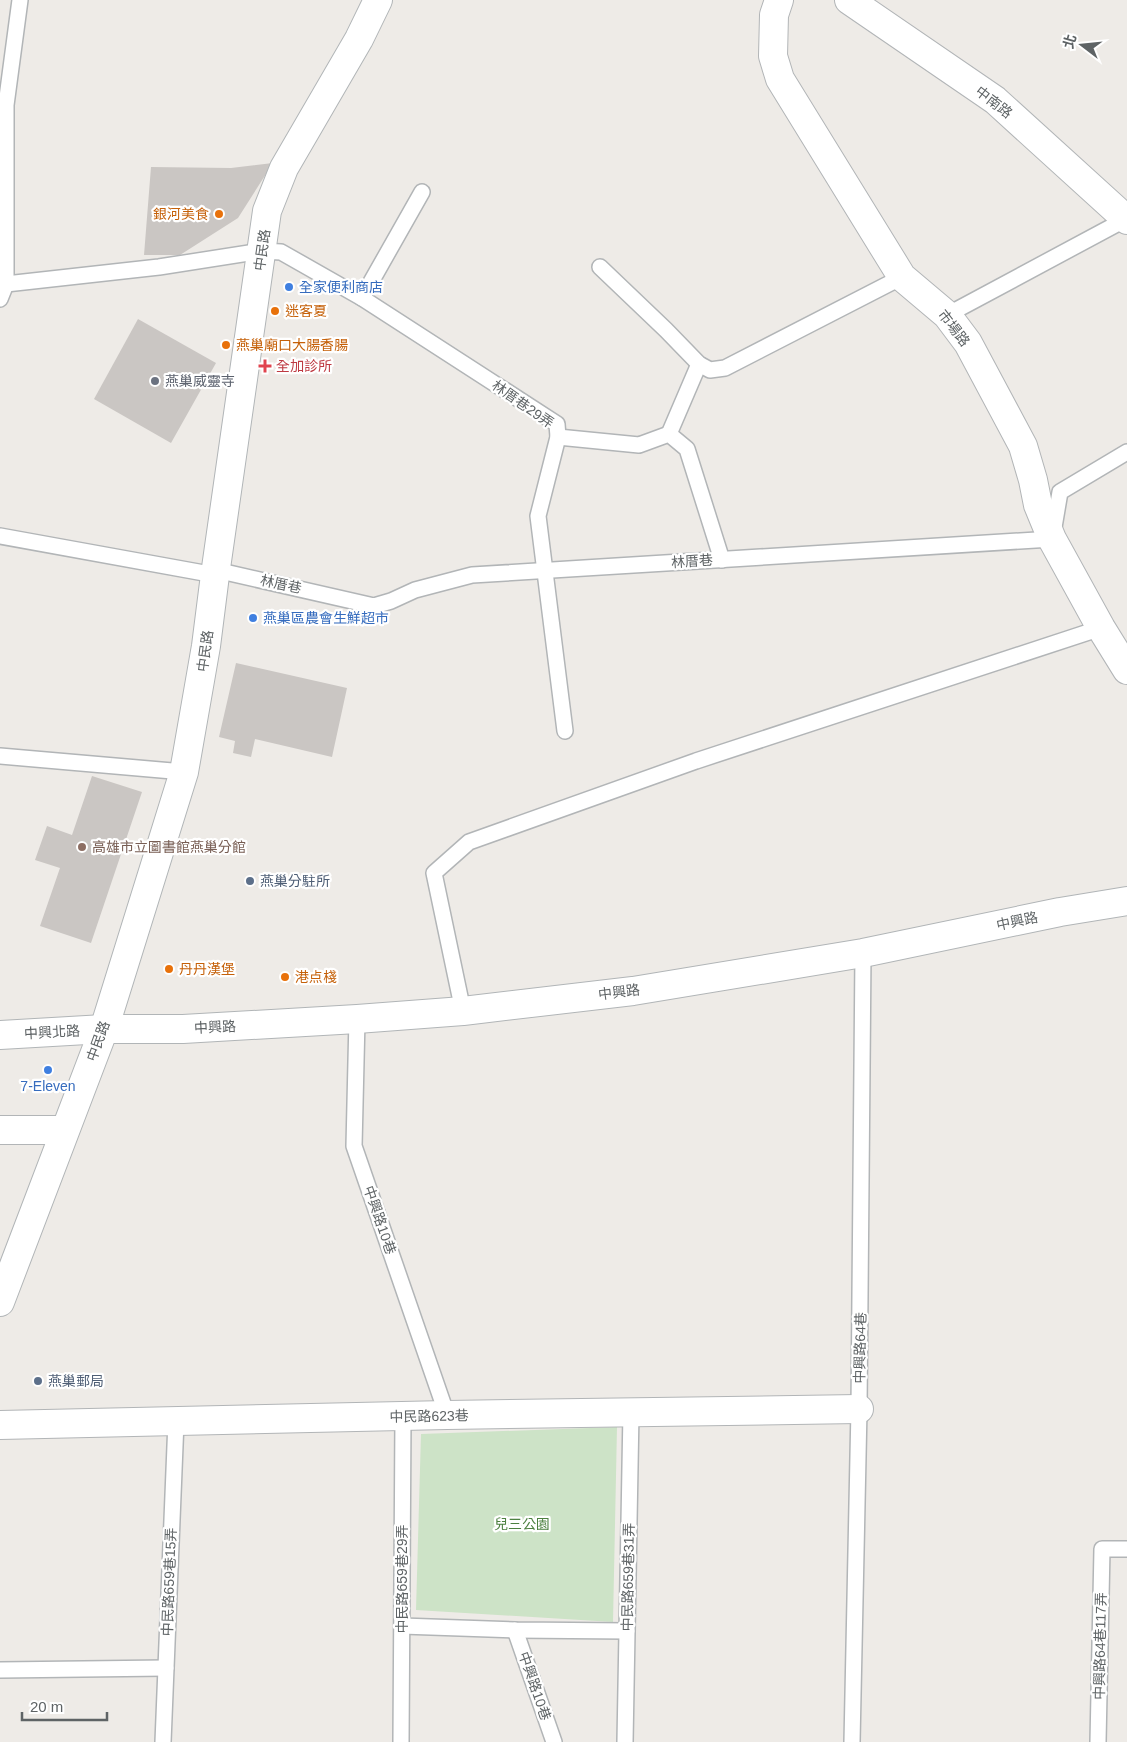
<svg xmlns="http://www.w3.org/2000/svg" width="1127" height="1742" font-family="Helvetica,'Noto Sans TC',sans-serif">
<rect width="100%" height="100%" fill="#eeebe7"/>
<!-- green -->
<path fill="#cde3c7" d="M 617,1427 L 613,1622 L 416,1610 L 421,1434 Z"/>
<!-- building -->
<g fill="#cac6c3">
<path d="M 273,163 L 238,218 L 180,255 L 144,255 L 151,167 L 231,168 Z"/>
<path d="M 138,319 L 216,363 L 171,443 L 94,399 Z"/>
<path d="M 236,663 L 347,688 L 332,757 L 255,739 L 251,757 L 233,753 L 235,741 L 219,737 Z"/>
<path d="M 92,776 L 142,792 L 91,943 L 40,926 L 60,868 L 35,860 L 47,826 L 72,835 Z"/>
</g>
<g fill="none" stroke-linecap="round" stroke-linejoin="round">
<defs>
<g id="lane">
<path d="M 600,267 L 666,330 L 699,364 L 710,370 L 725,368 L 902,277"/>
<path d="M 6,284 L 159,267 L 261,251 L 281,252 L 362,298 L 557,424 L 558,437 L 538,516 L 565,731"/>
<path d="M 362,298 L 422,192"/>
<path d="M 0,299 L 6,284 L 6,105 L 20,0"/>
<path d="M 947,315 L 1126,219"/>
<path d="M 669,434 L 699,364"/>
<path d="M 558,437 L 639,445 L 669,434 L 687,449 L 722,560"/>
<path d="M 0,536 L 215,575"/>
<path d="M 216,570 L 374,606 L 391,601 L 415,590 L 472,575 L 1052,539 L 1060,492 L 1127,452"/>
<path d="M 0,756 L 184,772"/>
<path d="M 463,1011 L 434,873 L 469,842 L 696,761 L 1101,628"/>
<path d="M 357,1019 L 354,1146 L 447,1415"/>
<path d="M 402,1626 L 515,1630 L 627,1631"/>
<path d="M 515,1630 L 554,1742"/>
<path d="M 0,1670 L 166,1668"/>
<path d="M 163,1742 L 176,1421"/>
<path d="M 401,1742 L 403,1416"/>
<path d="M 625,1742 L 631,1412"/>
<path d="M 852,1742 L 859,1409 L 863,953"/>
<path d="M 1098,1742 L 1102,1549 L 1127,1549"/>
</g>
<g id="street">
<path d="M 779,0 L 774,15 L 773,56 L 780,79 L 902,277 L 947,315 L 968,343 L 1023,446 L 1033,480 L 1038,505 L 1052,539 L 1101,628 L 1127,670"/>
<path d="M 849,0 L 995,100 L 1127,220"/>
<path d="M 0,1130 L 64,1130"/>
<path d="M 0,1425 L 447,1415 L 859,1409"/>
</g>
<g id="secondary">
<path d="M 0,1035 L 104,1029 L 183,1029 L 357,1019 L 463,1011 L 633,991 L 863,953 L 1060,912 L 1127,901"/>
<path d="M 0,1302 L 104,1029 L 184,772 L 206,646 L 215,575 L 267,211 L 284,168 L 359,39 L 378,0"/>
</g>
</defs>
<!-- lane casing -->
<use href="#lane" stroke="#b2b5b7" stroke-width="18"/>
<!-- street casing -->
<use href="#street" stroke="#b2b5b7" stroke-width="30"/>
<!-- secondary casing -->
<use href="#secondary" stroke="#b1b5b7" stroke-width="30"/>
<!-- lane -->
<use href="#lane" stroke="#fff" stroke-width="15"/>
<!-- street -->
<use href="#street" stroke="#fff" stroke-width="28"/>
<!-- secondary -->
<use href="#secondary" stroke="#fff" stroke-width="28"/>
</g>
<!-- markers -->
<g fill="#e8710a" stroke="#fff" stroke-width="2">
<circle cx="219" cy="214" r="5"/>
<circle cx="275" cy="311" r="5"/>
<circle cx="226" cy="345" r="5"/>
<circle cx="169" cy="969" r="5"/>
<circle cx="285" cy="977" r="5"/>
</g>
<g fill="#3f7fe0" stroke="#fff" stroke-width="2">
<circle cx="289" cy="287" r="5"/>
<circle cx="253" cy="618" r="5"/>
<circle cx="48" cy="1070" r="5"/>
</g>
<path fill="#e0444e" stroke="#fff" stroke-width="2" d="M262.5 358.5h5v5h5v5h-5v5h-5v-5h-5v-5h5z"/>
<circle fill="#6b7280" stroke="#fff" stroke-width="2" cx="155" cy="381" r="5"/>
<circle fill="#8d6e63" stroke="#fff" stroke-width="2" cx="82" cy="847" r="5"/>
<g fill="#5c6f8a" stroke="#fff" stroke-width="2">
<circle cx="250" cy="881" r="5"/>
<circle cx="38" cy="1381" r="5"/>
</g>
<g text-anchor="middle" dominant-baseline="central" stroke-width="4.5" stroke-linejoin="round" paint-order="stroke">
<!-- street labels -->
<g font-size="14" fill="#5e6365" stroke="#fff">
<text transform="translate(994 102) rotate(38)">中南路</text>
<text transform="translate(262 250) rotate(-82)">中民路</text>
<text transform="translate(954 328) rotate(52)">市場路</text>
<text transform="translate(523 404) rotate(35)">林厝巷29弄</text>
<text transform="translate(692 561) rotate(-4)">林厝巷</text>
<text transform="translate(281 584) rotate(12)">林厝巷</text>
<text transform="translate(205 651) rotate(-82)">中民路</text>
<text transform="translate(1017 921) rotate(-12)">中興路</text>
<text transform="translate(619 992) rotate(-7)">中興路</text>
<text transform="translate(215 1027) rotate(-3)">中興路</text>
<text transform="translate(52 1032) rotate(-3)">中興北路</text>
<text transform="translate(98 1041) rotate(-70)">中民路</text>
<text transform="translate(380 1220) rotate(71)">中興路10巷</text>
<text transform="translate(860 1348) rotate(-89)">中興路64巷</text>
<text transform="translate(429 1416) rotate(-1)">中民路623巷</text>
<text transform="translate(628 1577) rotate(-89)">中民路659巷31弄</text>
<text transform="translate(402 1579) rotate(-90)">中民路659巷29弄</text>
<text transform="translate(169 1582) rotate(-88)">中民路659巷15弄</text>
<text transform="translate(1100 1646) rotate(-89)">中興路64巷117弄</text>
<text transform="translate(535 1686) rotate(71)">中興路10巷</text>
</g>
<!-- food labels -->
<g font-size="14" fill="#c56008" stroke="#fff" text-anchor="start">
<text x="209" y="214" text-anchor="end">銀河美食</text>
<text x="285" y="311">迷客夏</text>
<text x="236" y="345">燕巢廟口大腸香腸</text>
<text x="179" y="969">丹丹漢堡</text>
<text x="295" y="977">港点棧</text>
</g>
<!-- shop labels -->
<g font-size="14" fill="#366cbe" stroke="#fff" text-anchor="start">
<text x="299" y="287">全家便利商店</text>
<text x="263" y="618">燕巢區農會生鮮超市</text>
<text x="48" y="1086" text-anchor="middle">7-Eleven</text>
</g>
<!-- health labels -->
<g font-size="14" fill="#be3a42" stroke="#fff" text-anchor="start">
<text x="276" y="366">全加診所</text>
</g>
<!-- worship labels -->
<g font-size="14" fill="#5b616d" stroke="#fff" text-anchor="start">
<text x="165" y="381">燕巢威靈寺</text>
</g>
<!-- education labels -->
<g font-size="14" fill="#785e54" stroke="#fff" text-anchor="start">
<text x="92" y="847">高雄市立圖書館燕巢分館</text>
</g>
<!-- service labels -->
<g font-size="14" fill="#4e5e75" stroke="#fff" text-anchor="start">
<text x="260" y="881">燕巢分駐所</text>
<text x="48" y="1381">燕巢郵局</text>
</g>
<!-- park labels -->
<g font-size="14" fill="#4d8141" stroke="#fff">
<text x="522" y="1524">兒三公園</text>
</g>
</g>
<!-- north arrow -->
<g transform="translate(1082 45) rotate(286)" stroke="#ffffff" stroke-width="4" paint-order="stroke">
<path d="M0-4L9 19L0 12L-9 19Z" fill="#5e6365"/>
<text y="-8" font-size="14" font-weight="bold" text-anchor="middle" fill="#5e6365">北</text>
</g>
<!-- scale -->
<path d="M22 1712v8h85v-8" fill="none" stroke="#5e6365" stroke-width="2.5"/>
<text x="30" y="1712" font-size="15" fill="#5e6365" stroke="#ffffff" stroke-width="4" paint-order="stroke">20 m</text>
</svg>
